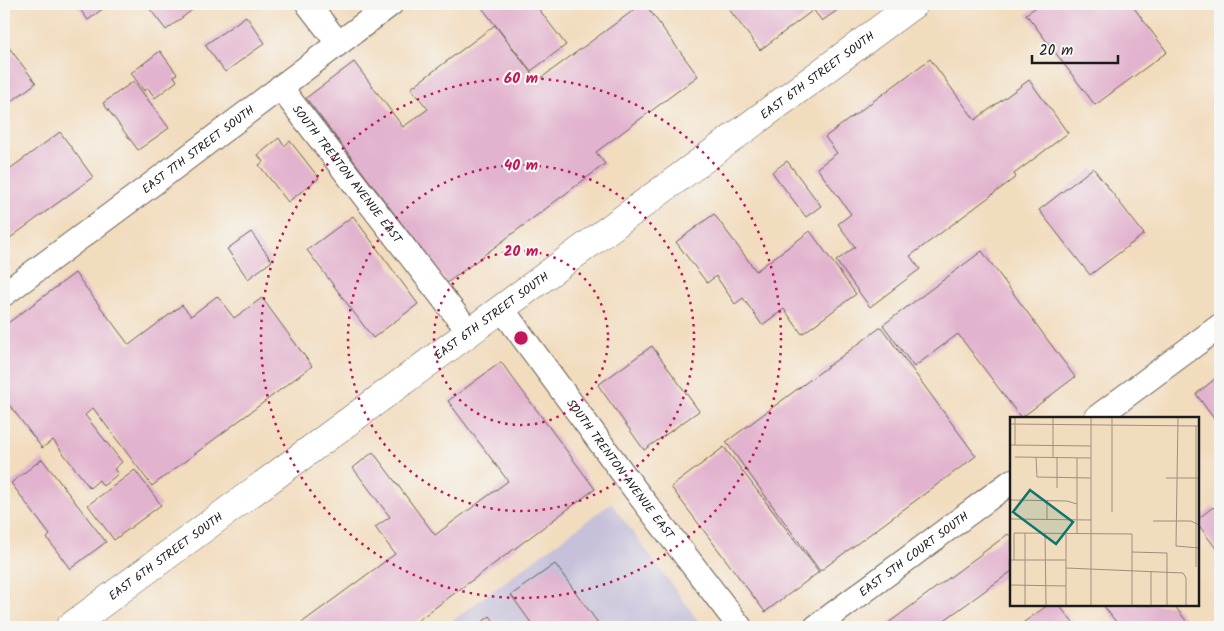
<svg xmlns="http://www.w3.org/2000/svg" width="1224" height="631" font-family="Kalam,sans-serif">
<rect width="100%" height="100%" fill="#f6f6f2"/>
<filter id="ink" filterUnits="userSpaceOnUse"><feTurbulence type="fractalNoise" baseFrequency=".02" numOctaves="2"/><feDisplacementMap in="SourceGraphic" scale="10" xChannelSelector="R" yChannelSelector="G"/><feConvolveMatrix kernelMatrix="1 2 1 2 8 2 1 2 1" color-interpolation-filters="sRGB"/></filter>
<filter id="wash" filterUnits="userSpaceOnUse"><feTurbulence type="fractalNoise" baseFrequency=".0096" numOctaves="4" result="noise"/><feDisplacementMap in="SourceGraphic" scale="20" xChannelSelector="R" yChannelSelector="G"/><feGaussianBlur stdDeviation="1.12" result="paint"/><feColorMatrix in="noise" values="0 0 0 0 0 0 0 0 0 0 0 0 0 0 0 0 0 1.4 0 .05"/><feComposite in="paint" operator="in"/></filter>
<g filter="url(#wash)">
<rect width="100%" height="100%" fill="#f2dcbe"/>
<!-- industrial -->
<path fill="#c6c0d9" d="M 611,503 L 703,627 L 444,627 Z"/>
<g id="blocks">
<!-- building -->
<g fill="#e2b3ce">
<path d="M 76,4 L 109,4 L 88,20 Z"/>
<path d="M 146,4 L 200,4 L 166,30 Z"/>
<path d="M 479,4 L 535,4 L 566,45 L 531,71 Z"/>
<path d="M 642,4 L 645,4 L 698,76 L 596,152 L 605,164 L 447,283 L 306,98 L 354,62 L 403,127 L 428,109 L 411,88 L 495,25 L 537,81 Z"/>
<path d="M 725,4 L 807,4 L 812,11 L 760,50 Z"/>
<path d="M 809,4 L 846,4 L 822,21 Z"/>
<path d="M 1041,4 L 1131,4 L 1167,52 L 1095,105 L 1026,14 Z"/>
<path d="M 246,16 L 265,43 L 225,72 L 205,45 Z"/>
<path d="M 4,41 L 36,83 L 4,107 Z"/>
<path d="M 160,51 L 177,74 L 174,76 L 177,81 L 155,98 L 148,88 L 144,91 L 131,73 Z"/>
<path d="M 930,59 L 975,120 L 1029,80 L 1068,133 L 1014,174 L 1016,177 L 910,256 L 920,269 L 870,307 L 836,261 L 855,247 L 838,224 L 851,214 L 817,168 L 837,153 L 825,137 Z"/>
<path d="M 134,81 L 169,128 L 138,150 L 103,103 Z"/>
<path d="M 60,132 L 93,177 L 6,241 L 4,237 L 4,173 Z"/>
<path d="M 279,138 L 284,146 L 290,141 L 319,178 L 288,202 L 259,165 L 263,162 L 258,155 Z"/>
<path d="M 787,161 L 821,206 L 806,217 L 772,172 Z"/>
<path d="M 1093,168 L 1144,234 L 1090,275 L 1039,210 Z"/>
<path d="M 714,214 L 756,271 L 810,231 L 856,294 L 802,334 L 784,309 L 762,325 L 743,298 L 735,304 L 716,276 L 707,283 L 676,242 Z"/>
<path d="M 353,216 L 418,304 L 373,338 L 307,250 Z"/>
<path d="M 251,232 L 272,261 L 248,279 L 227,249 Z"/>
<path d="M 982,251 L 1075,377 L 1021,418 L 958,334 L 914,367 L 883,325 Z"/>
<path d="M 75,273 L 129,345 L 182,305 L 191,316 L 217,296 L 234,318 L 262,298 L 312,366 L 152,486 L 93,408 L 85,415 L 122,462 L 114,469 L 118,474 L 103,486 L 99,480 L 90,488 L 53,440 L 42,448 L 4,398 L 4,326 Z"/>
<path d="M 881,327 L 976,456 L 820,571 L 726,442 Z"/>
<path d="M 652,346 L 699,411 L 644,450 L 598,385 Z"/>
<path d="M 501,362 L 595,489 L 409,627 L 296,627 L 395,554 L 375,527 L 390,517 L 353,468 L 373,452 L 435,535 L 508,481 L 448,401 Z"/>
<path d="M 1220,375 L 1220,427 L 1196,394 Z"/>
<path d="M 724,447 L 819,572 L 765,612 L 671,487 Z"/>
<path d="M 42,459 L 106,542 L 70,569 L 47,538 L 50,535 L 11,483 Z"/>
<path d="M 135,470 L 161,505 L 114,540 L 88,505 Z"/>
<path d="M 1213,507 L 1220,517 L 1220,554 L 1198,524 L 1198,519 Z"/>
<path d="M 1008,534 L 1012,538 L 1012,571 L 935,627 L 883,627 Z"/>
<path d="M 555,564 L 601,627 L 534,627 L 511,595 Z"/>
<path d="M 1048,605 L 1059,605 L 1076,627 L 1017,627 Z"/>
<path d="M 1103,605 L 1174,605 L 1191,627 L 1120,627 Z"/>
<path d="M 490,616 L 498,627 L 476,627 Z"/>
</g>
</g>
</g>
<g filter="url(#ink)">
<use href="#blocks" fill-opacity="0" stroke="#675f55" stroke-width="1"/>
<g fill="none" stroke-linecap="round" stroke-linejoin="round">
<defs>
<g id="street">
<path d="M 308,4 L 338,43"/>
<path id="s1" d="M 280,87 L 470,333"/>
<path id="s2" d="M 4,294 L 147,188 L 391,4"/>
<path id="s3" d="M 502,309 L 636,491 L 740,627"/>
<path d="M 1096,418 L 1220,326"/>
<path id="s4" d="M 816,627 L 1012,481"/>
</g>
<g id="secondary">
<path id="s5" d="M 70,627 L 914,4"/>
</g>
</defs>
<!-- street casing -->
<use href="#street" stroke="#675f55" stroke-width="26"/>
<!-- secondary casing -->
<use href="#secondary" stroke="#675f55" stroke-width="29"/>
<!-- street -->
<use href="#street" stroke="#fff" stroke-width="24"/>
<!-- secondary -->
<use href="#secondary" stroke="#fff" stroke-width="28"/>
</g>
</g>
<!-- distance rings -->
<g fill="none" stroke="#c2185b" stroke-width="2.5" stroke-dasharray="2.5 5">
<circle cx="521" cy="338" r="87"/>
<circle cx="521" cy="338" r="173"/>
<circle cx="521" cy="338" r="260"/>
</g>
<g text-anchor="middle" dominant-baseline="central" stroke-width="4.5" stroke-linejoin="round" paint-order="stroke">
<!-- street labels -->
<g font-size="12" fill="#1c1c1c" stroke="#f6f6f2">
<text stroke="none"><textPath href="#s5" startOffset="929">EAST 6TH STREET SOUTH</textPath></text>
<text stroke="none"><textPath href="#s2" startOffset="242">EAST 7TH STREET SOUTH</textPath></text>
<text stroke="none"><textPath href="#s1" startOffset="110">SOUTH TRENTON AVENUE EAST</textPath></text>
<text stroke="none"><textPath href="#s5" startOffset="524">EAST 6TH STREET SOUTH</textPath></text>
<text stroke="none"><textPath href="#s3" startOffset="199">SOUTH TRENTON AVENUE EAST</textPath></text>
<text stroke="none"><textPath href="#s4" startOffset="122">EAST 5TH COURT SOUTH</textPath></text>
<text stroke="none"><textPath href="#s5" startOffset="119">EAST 6TH STREET SOUTH</textPath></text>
</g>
</g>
<!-- overview -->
<g transform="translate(1010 417)">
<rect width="189" height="189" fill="#f2dcbe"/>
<path fill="none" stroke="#9c8f7d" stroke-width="1" d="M 168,0 L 166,129 L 189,131M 0,7 L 189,9M 0,28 L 81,29M 5,28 L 5,0M 5,40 L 81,41M 26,40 L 27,60 L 81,61M 43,40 L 43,0M 156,61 L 189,61M 47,71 L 47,40M 0,83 L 57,84 L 67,87M 102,95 L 102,0M 0,102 L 81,103M 37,103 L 37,83M 143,104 L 181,104 L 189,108M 15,116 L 15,188M 35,116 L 36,188M 56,116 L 56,188M 67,116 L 67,41M 122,135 L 157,136 L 157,188M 0,143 L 56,143M 4,143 L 4,116 L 122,117 L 122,188M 186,150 L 186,9M 56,151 L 173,156 L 176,161 L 176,188M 0,168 L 56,169M 81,188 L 81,0M 141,188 L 141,155"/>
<path fill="#0f766e" fill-opacity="0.15" stroke="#0f766e" stroke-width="2.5" d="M 20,73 L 63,105 L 46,127 L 3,95 Z"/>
<rect width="189" height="189" fill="none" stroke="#1c1c1c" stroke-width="2.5"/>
</g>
<circle cx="521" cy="338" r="8" fill="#c2185b" stroke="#f6f6f2" stroke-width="2.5"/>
<g font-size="15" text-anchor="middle" font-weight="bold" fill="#c2185b" stroke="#f6f6f2" stroke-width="4.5" stroke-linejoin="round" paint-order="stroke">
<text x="521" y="83">60 m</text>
<text x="521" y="170">40 m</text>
<text x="521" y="256">20 m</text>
</g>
<!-- margin -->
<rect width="1224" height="631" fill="none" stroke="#f6f6f2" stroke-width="20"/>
<!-- scale -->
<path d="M1032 55v8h86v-8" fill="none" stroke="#1c1c1c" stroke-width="2.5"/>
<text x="1039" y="55" font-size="15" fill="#1c1c1c" stroke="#f6f6f2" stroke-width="4" paint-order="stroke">20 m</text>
</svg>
